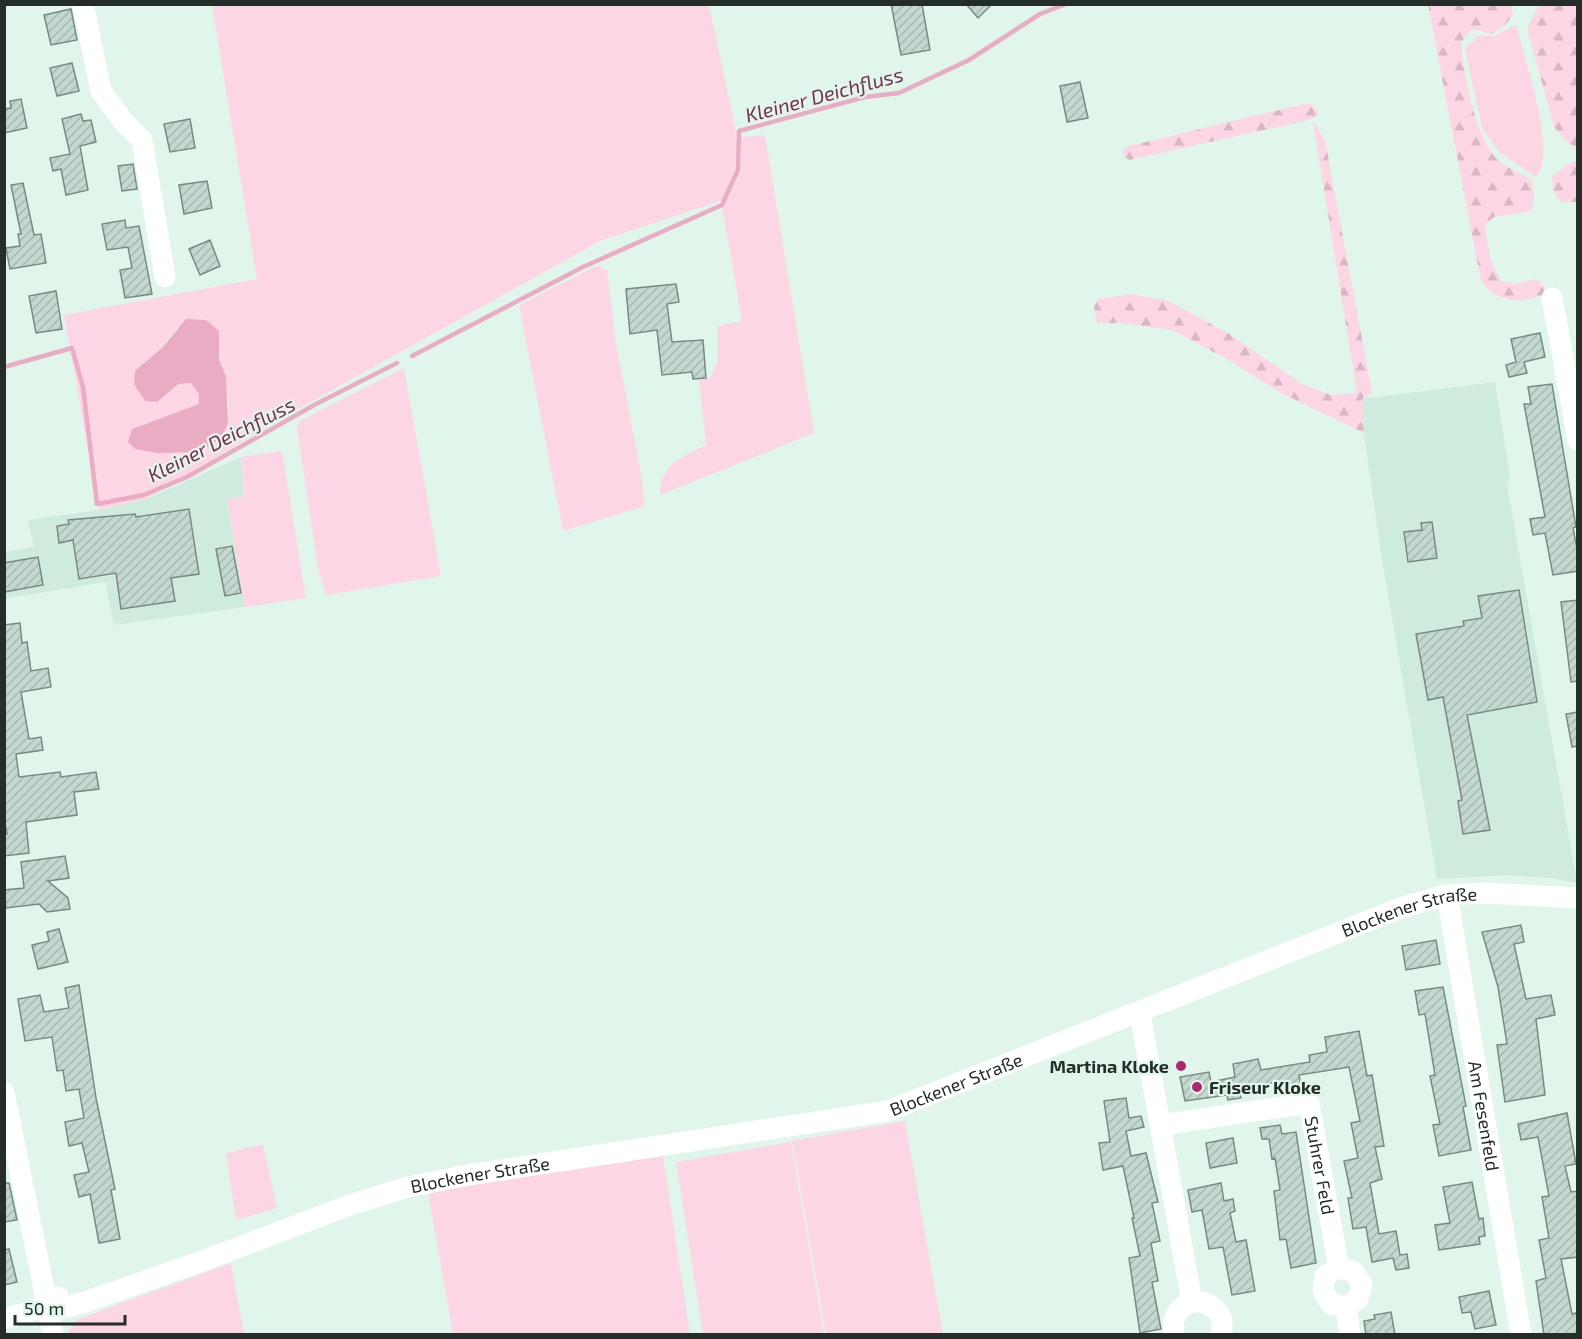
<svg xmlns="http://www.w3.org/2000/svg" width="1582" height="1339" font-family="'Exo 2',sans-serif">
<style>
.built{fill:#ceebdd}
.green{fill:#fdd6e5;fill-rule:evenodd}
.forest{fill:url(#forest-firs)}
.water{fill:#eaabc5}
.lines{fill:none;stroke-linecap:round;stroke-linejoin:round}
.stream{stroke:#eaabc5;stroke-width:4.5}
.building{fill:url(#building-hatch);stroke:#778b81;stroke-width:1.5}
.minor{stroke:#fff;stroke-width:21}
.poi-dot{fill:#ad276f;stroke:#e1f6eb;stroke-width:2}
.labels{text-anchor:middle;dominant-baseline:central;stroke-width:4.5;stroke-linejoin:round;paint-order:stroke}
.street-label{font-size:18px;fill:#252d29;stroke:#e1f6eb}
.poi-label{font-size:18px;font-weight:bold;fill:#252d29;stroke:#e1f6eb;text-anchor:end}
.water-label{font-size:20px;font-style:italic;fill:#792f53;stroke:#e1f6eb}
</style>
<defs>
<pattern id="forest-firs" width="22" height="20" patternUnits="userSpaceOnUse" patternTransform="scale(1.5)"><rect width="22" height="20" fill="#fdd6e5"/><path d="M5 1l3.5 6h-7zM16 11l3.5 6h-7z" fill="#d9b8c4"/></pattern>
<pattern id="building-hatch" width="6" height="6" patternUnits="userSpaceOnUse" patternTransform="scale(1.5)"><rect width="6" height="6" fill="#c3d8ce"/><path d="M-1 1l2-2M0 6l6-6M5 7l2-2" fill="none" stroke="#a7bab1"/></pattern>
</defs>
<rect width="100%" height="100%" fill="#e1f6eb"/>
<!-- built -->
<path class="built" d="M1495,382L1510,477L1507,484L1577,883L1551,878L1506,875L1437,879L1381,554L1364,433L1362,399Z
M241,457L244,497L227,501L245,607L114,625L105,582L5,599V552L34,547L28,520L99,510L148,498Z"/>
<!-- green -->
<path class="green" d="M212,5H709L735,127L737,170L723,200L602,240L275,422L148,498L99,510L64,315L257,279ZM177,328L219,331C219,340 218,351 220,359C226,388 240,424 211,445C183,464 165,440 143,424L166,418L200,404L199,394L191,383L178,384L135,371L163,347Z
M1516,25C1524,56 1558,155 1536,177L1500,153L1482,128L1465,49L1478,36H1494Z
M765,135L814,433L660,495C659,466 683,456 706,445L699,380L710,378L718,360V326L742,321L722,205L726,202L741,171V137Z
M596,266L607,270L616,344L641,473L645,506L563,531L519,305Z
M404,368L441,576L326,595L318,568L297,428L300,421Z
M282,451L306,598L245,607L227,500L244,496L241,457Z
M905,1121L943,1334H826L792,1141Z
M791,1142L824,1334H703L676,1162Z
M263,1144L277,1208L236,1220L226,1153Z
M663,1156L690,1334H453L428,1192Z
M231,1263L244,1334H67L76,1320Z"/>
<!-- forest -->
<path class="forest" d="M1428,5H1511L1513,15L1504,26L1491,34L1472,29L1461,42C1464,75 1474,132 1496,158C1504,167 1522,173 1532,180L1534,196L1532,211L1494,217L1485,225L1490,259L1501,281L1514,284L1536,279L1545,287L1543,295C1519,303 1496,303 1481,281Z
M1539,5H1577V148L1567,142L1554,127L1527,28Z
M1309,103L1318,111L1317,116L1309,120L1129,160L1124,156L1123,150L1129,146Z
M1313,121L1325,140L1372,393L1362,399L1364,433L1279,392L1227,359L1172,330L1120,323H1097L1094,307L1098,299L1131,294L1169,301L1229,334L1302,384L1331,395L1357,393Z
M1577,161V202H1561L1553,190L1552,177L1566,165Z"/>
<!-- water -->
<path class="water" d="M186,319L206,320L219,331V359L226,377L228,423L221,438L200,452L157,453L135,449L128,442L132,429L199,404V394L191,383L178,384L157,402L145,401L134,384L135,371L163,347Z"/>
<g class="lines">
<!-- stream -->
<path class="stream" d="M412,356L583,267L722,205L738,170L739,131L865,97L899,93L969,60L1040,14L1066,4
M4,367L72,348L83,387L97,504L144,495L187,477L316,404L397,363"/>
</g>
<!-- building -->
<path class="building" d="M891,4H922L930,50L901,55Z
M966,4H992L978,18Z
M71,9L77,40L51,45L44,15Z
M72,63L79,91L57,96L50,68Z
M1080,82L1088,118L1067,122L1060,86Z
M21,99L27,128L4,133V109L11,108L10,101Z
M81,114L83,121L91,120L96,142L80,146L88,190L66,195L61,169L53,171L50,158L70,154L62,119Z
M190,119L195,148L170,152L164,124Z
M133,164L137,189L122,191L118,166Z
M207,181L212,208L184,214L179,185Z
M23,183L34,235L41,234L46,263L10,269L6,248L20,246L18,234H21L11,185Z
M125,220L126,228L139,226L152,294L125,298L120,270L132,268L128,247L107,250L102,224Z
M210,240L220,266L200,275L189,249Z
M676,284L679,302L667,304L672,342L703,340L706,378L693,379L692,372L662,375L657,330L630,334L626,289Z
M56,291L62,329L36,333L29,296Z
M1540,333L1545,357L1524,362L1527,373L1509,377L1506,365L1516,362L1511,339Z
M1552,384L1576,527L1573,528L1578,554V571L1553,575L1545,533L1533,535L1530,519L1545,517L1524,404H1531L1528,387Z
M189,509L199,574L171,578L175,601L121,609L116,573L79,579L73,540L59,543L57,526L69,524L68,520L135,514L136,517Z
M1432,522L1437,558L1408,562L1404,532L1422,530L1421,523Z
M232,546L241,593L225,596L216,549Z
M38,557L43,585L4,592V563Z
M1519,590L1537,702L1467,715L1490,830L1463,834L1458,801L1462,800L1443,697L1428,700L1416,634L1464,626L1463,621L1482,618L1478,596Z
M1578,600V681L1571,682L1561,602Z
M20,623L22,643L27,642L31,671L48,668L51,687L21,692L29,739L41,737L43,750L16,754L19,777L60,772L61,777L96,772L99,789L74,792L77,815L26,822L29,853L4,856V835L7,834L4,817V625Z
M1578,712V746L1572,747L1566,714Z
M65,856L69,878L48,881L68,898L70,909L47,912L39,904L6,908L4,890L24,888L21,862Z
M1521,925L1524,942L1514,944L1526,999L1551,995L1555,1015L1536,1019L1545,1095L1505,1102L1497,1045L1507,1044L1498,987L1482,932Z
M59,929L68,962L38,969L32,945L49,941L47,932Z
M1436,940L1440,964L1406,970L1402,946Z
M79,985L96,1098L115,1189L111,1190L120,1239L99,1243L90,1194L79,1197L74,1175L89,1172L82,1143L69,1146L65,1122L84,1118L79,1089L66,1091L63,1070L57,1071L52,1037L25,1041L18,999L40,995L44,1012L69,1008L65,988Z
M1443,987L1466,1106L1463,1107L1471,1150L1439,1156L1433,1125L1440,1124L1430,1076L1435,1075L1425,1014L1419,1015L1415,991Z
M1359,1031L1367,1076L1372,1075L1384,1146L1375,1147L1382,1179L1370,1183L1379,1234L1396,1231L1400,1255L1407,1254L1409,1268L1396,1270L1393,1258L1372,1262L1366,1227L1353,1229L1348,1198H1352L1344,1161L1358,1158L1351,1123L1360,1121L1349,1067L1299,1075L1302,1091L1279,1094L1277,1082L1239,1090L1241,1098L1228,1100L1227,1095L1185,1101L1180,1077L1209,1072L1211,1082L1235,1077L1233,1064L1258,1059L1261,1070L1310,1062L1309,1055L1327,1052L1325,1037Z
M1126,1098L1129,1118L1141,1116L1144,1127L1126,1131L1131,1156L1146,1153L1158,1202L1152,1203L1160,1241L1151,1243L1158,1281L1152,1282L1161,1329L1140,1333L1129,1258L1140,1256L1132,1218H1134L1123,1166L1103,1170L1099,1143L1110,1142L1104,1101Z
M1567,1113L1576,1164L1565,1166L1571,1192L1578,1191V1257L1561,1259L1572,1314L1576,1313L1578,1321V1335H1544L1536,1281L1546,1278L1539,1240L1549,1238L1542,1197L1549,1196L1538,1137L1521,1140L1518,1124Z
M1280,1125L1282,1134L1296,1132L1316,1263L1291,1268L1286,1239L1280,1240L1274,1191L1280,1190L1275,1158L1272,1159L1269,1139H1262L1260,1128Z
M1233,1138L1237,1163L1210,1168L1206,1143Z
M1472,1182L1479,1219L1483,1218L1485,1236L1479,1237L1480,1244L1439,1250L1435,1225L1450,1223L1443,1187Z
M4,1183H9L17,1220L4,1222Z
M1221,1183L1224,1201L1233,1199L1235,1211L1230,1213L1236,1242L1246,1240L1255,1291L1232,1295L1223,1247L1209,1249L1202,1210L1192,1212L1188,1190Z
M9,1249L17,1282L4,1285V1250Z
M1489,1291L1496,1325L1475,1329L1471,1312L1462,1313L1459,1297Z
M1391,1312L1395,1335H1366L1364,1321L1375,1319L1374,1315Z"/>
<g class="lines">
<!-- minor -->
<g class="minor">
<path d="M83,4L101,91L124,122L142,140L165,277"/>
<path d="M1552,298L1578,440"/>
<path id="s1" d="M1447,895L1521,1334"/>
<path d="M1140,1013L1192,1302C1177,1308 1171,1319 1174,1334"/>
<path d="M4,1092L53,1334"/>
<path id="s2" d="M1161,1125L1309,1103L1339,1268L1353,1271L1362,1284L1358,1299L1346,1307L1350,1334"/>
<path d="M1339,1268L1325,1276L1323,1291L1331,1304L1346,1307"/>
<path d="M1192,1302C1212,1300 1226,1314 1221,1334"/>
<path id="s3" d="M48,1306L62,1308L85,1302L200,1262L350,1205L408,1187L468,1175L888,1111L1403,907L1447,895L1484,893L1578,898"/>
<path d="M4,1319L48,1306L58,1297"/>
</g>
</g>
<!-- markers -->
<g class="poi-dot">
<circle cx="1181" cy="1066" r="6"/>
<circle cx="1197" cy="1087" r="6"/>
</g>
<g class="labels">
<!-- street labels -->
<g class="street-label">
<text stroke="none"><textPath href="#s3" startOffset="1426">Blockener Straße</textPath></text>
<text stroke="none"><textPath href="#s3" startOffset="940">Blockener Straße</textPath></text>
<text stroke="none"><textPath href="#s1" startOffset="224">Am Fesenfeld</textPath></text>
<text stroke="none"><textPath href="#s2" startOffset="213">Stuhrer Feld</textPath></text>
<text stroke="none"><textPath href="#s3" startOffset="454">Blockener Straße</textPath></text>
</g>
<!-- poi labels -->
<g class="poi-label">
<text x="1169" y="1066">Martina Kloke</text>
<text x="1209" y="1087" text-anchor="start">Friseur Kloke</text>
</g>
<!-- water labels -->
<g class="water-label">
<text transform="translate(824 94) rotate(-15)">Kleiner Deichfluss</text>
<text transform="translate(221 439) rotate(-27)">Kleiner Deichfluss</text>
</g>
</g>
<!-- border -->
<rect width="1582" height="1339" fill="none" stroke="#252d29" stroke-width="12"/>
<!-- scale -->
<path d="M15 1315v9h110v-9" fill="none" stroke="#252d29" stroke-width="3"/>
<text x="24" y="1315" font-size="18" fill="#252d29" stroke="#e1f6eb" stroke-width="4.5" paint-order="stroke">50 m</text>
</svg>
